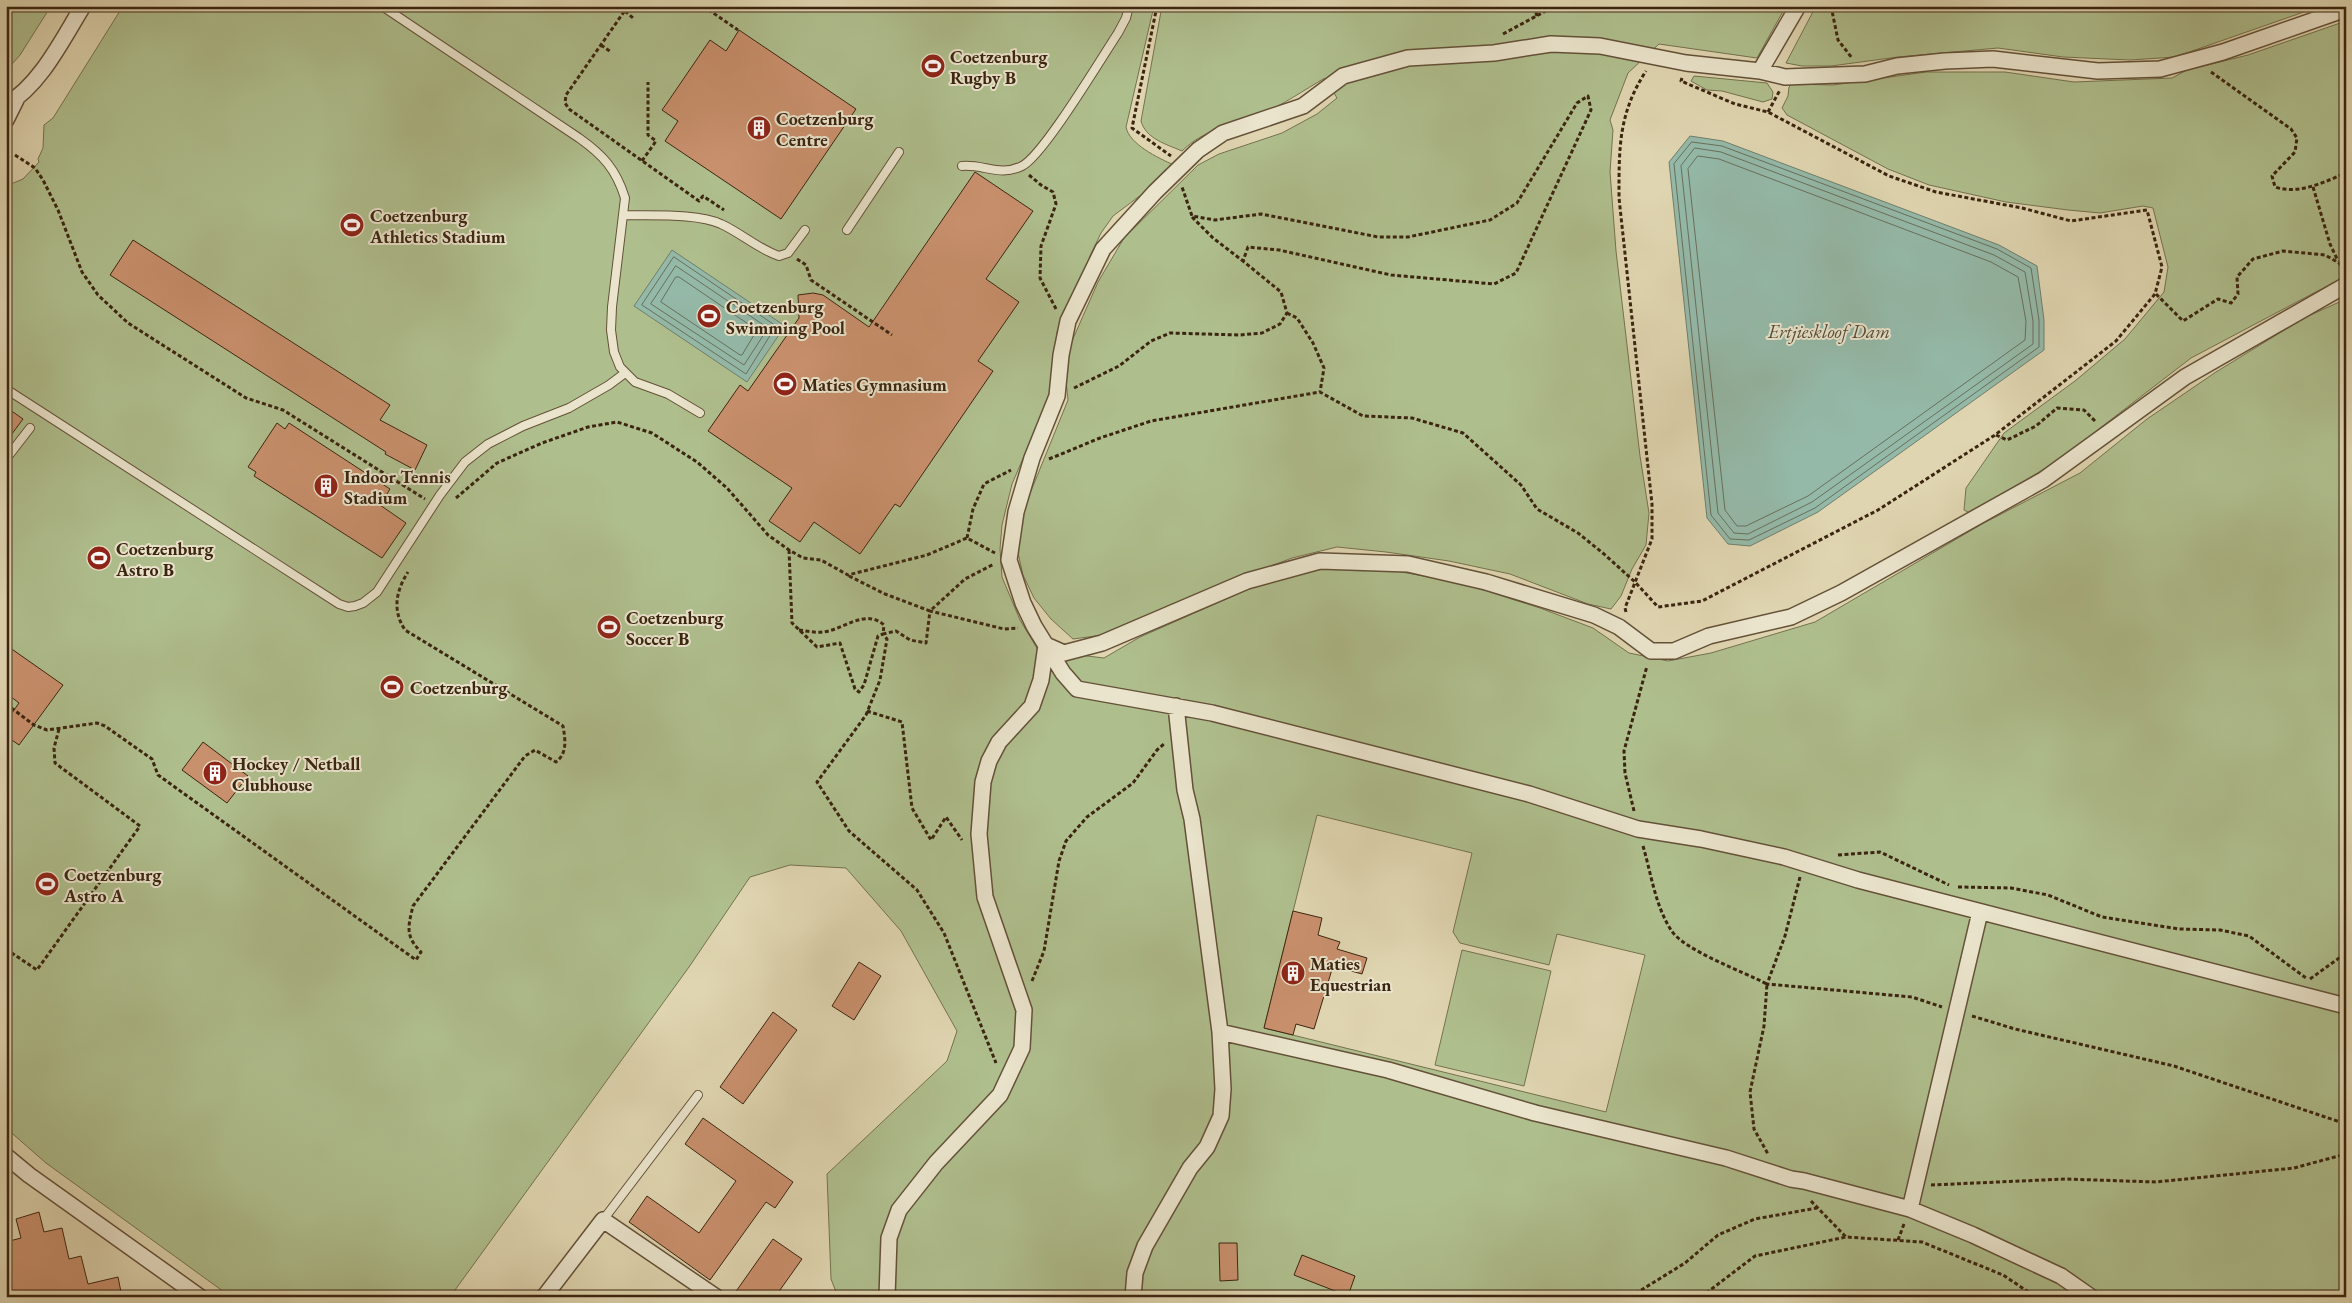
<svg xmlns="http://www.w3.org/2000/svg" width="2352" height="1303" font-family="'EB Garamond',serif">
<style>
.green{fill:#afbe8d;stroke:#75724e;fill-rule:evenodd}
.water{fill:#94b9a8;stroke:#707e6b}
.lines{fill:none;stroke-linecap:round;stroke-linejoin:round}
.shore{stroke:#686f5c;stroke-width:1}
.building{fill:#c9906d;stroke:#3b2510}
.lane-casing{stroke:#645138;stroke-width:10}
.street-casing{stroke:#645138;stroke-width:18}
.path{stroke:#3b2510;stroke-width:3;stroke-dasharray:4 2.5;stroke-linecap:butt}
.lane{stroke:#eae4cc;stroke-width:8}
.street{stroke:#eae4cc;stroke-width:15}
.labels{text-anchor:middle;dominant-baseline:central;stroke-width:4;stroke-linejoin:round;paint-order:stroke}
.poi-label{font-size:18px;font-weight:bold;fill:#3b2510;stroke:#eae4cc;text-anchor:start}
.water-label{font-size:19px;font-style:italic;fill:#514a36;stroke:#eae4cc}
</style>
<rect width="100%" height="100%" fill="#dfd5b0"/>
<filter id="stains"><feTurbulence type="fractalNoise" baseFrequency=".004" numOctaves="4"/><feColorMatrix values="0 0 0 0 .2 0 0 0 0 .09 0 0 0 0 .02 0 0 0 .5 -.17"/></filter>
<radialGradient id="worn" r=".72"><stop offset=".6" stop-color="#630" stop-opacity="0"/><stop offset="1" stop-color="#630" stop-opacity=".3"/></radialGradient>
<!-- green -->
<path class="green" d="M6,6H51L20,55L6,71Z
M123,6H1154L1126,127C1129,144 1158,158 1174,165L1153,186L1113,216L1101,233L1090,256L1085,274L1065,311L1057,332L1052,391L1012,484L1002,525L1000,549L1002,577L1020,620L1038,650L1104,658L1140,637L1265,582L1300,572L1340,566L1390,570L1458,582L1540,608L1593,628L1629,653L1668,661L1711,653L1815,622L1982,524L2080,473L2147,419L2216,372L2304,318L2346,299V1297H838L831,1279L827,1174L947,1061L957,1031L901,931L846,868L790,865L750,877L689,967L450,1297H231L46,1163L6,1128V186L23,179L39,162L38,159L43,148L44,125L53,118ZM1317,815L1472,853L1453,932L1460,943L1549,965L1557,934L1645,955L1606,1112L1264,1028Z
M1162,6H1786L1757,58L1659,44L1628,73L1610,120L1613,130L1610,172L1616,251L1640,456L1649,513L1646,545L1632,569L1621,596L1611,609L1588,604L1510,574L1449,561L1386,552L1337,547L1292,558L1197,594L1103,635L1073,639L1051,619L1034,598L1023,575L1018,553L1020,518L1068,400L1065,371L1072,341L1098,282L1124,238L1198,165L1219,154L1282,133L1317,114L1337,98L1325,78C1304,90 1283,105 1261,114C1233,125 1204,129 1182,151C1166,144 1146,139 1141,121Z
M1816,6H2321L2175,57L2130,60L2063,57L1998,48L1898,57L1831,66H1802L1786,63Z
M2346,21V276L2191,358L2056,462L1970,513L1964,510L1966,488L2004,433L2075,381L2125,339L2164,292L2168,267L2153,208L2143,206L2100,213L2068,210L2006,202L1929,185L1888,169L1787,115L1782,108L1788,96L1789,87L1792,84L1833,85L1926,72H2005L2074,82L2172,78L2187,70L2248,55Z
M1694,76L1767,83L1773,92L1772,99L1763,102L1722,91L1707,90L1691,81Z
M1462,950L1551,971L1524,1086L1435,1065Z"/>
<!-- water -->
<path class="water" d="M1690,136L1723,141L1999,245L2037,266L2044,320V350L1818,512L1750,546L1728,544L1707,518L1669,162Z
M672,250L785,326L747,382L634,306Z"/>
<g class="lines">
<!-- shore -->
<path class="shore" d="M1692,142L1722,146L1997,249L2031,268L2039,320V347L1815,508L1749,540L1730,539L1711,515L1674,164Z
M1695,148L1721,152L1994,255L2025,272L2033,321V344L1812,502L1748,534L1734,533L1718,513L1681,166Z
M1698,156L1719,159L1991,262L2018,277L2026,321L2025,340L1808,496L1746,526H1737L1725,510L1688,169Z
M674,257L776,326L746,374L642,305Z
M676,266L768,328L744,365L651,304Z
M676,277H679L757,330L742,355H740L661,302Z"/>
</g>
<!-- building -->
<path class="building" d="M739,30L856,109L781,219L665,141L678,121L662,110L667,103L710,40L726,51Z
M975,172L1033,211L986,279L1019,302L978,361L993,371L900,507L895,504L860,554L814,522L800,542L769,521L792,488L708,431L740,385L748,391L799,318L798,295L813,293L823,295L869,327Z
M133,240L390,405L380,420L427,445L415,470L385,454L386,452L110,275Z
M6,407L23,419L6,442Z
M277,423L285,429L289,423L390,489L380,505L406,523L382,558L254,476L256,472L248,467Z
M6,645L63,685L19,745L6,736V721L19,703L6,693Z
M203,742L248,776L227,803L182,770Z
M1293,911L1322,918L1318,935L1340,942L1337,949L1367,958L1362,974L1333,966L1314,1029L1296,1024L1293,1035L1264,1028Z
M859,962L881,976L854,1020L832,1006Z
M773,1012L797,1030L743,1104L720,1087Z
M703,1118L793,1182L775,1208L766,1202L710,1280L629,1222L647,1196L699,1233L736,1181L685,1144Z
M39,1212L44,1232L62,1228L69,1259L81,1256L88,1284L118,1277L122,1297H6V1242L21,1238L16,1219Z
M773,1239L802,1259L775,1297H732Z
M1219,1243H1237L1238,1280L1220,1281Z
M1302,1255L1355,1276L1348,1296L1294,1275Z"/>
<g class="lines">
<defs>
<path id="lane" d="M382,6L579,138C603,155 616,169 625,198L612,307L611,330L614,352L620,367L635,382L668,394L700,413
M962,166C984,164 1000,177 1022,166C1043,156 1102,57 1118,33L1126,18L1129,6
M625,215C651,216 698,213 721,224C741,233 758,249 779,256L788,253L805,230
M847,230L899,152
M6,389L339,604L348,607L355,606L363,603L377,592L440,495L465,462L488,444L523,426L569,408L609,385L625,373
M6,459L30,428
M603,1220L698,1095"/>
<path id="street" d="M2346,9L2223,52L2160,69L2098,71L1993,59L1945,61L1897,66L1865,74L1785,77L1760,71L1686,63L1600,46L1551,44L1494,53L1408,58L1343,76L1303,106L1223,133L1198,150L1155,192L1103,249L1068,321L1061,355L1057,396L1032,458L1016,512L1009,560L1023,603L1034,626L1063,673L1077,689L1212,713L1529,794L1638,829L1701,839L1784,857L1858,880L2346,1006
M1760,71L1798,6
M6,105C41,84 62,40 83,6
M6,120L16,100
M1046,645L1064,653L1102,643L1247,581L1320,561L1408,564L1486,582L1594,615L1619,627L1651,651H1674L1709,636L1791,617L1841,593L2043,480L2185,377L2346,285
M1220,1032L1388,1070L1535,1113L1726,1158L1791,1179L1804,1181L1910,1209L1973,1235L2061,1276L2091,1297
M6,1156L29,1175L200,1297
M1910,1209L1980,912
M544,1297L603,1220L716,1297
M887,1297L889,1238L899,1210L936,1163L1000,1095L1022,1048L1024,1010L985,897L979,834L983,782L989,761L999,742L1032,706L1041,680L1046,645
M1133,1297L1135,1273L1145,1246L1190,1168L1207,1147L1221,1116L1223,1089L1220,1032L1192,819L1185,790L1176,706"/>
</defs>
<!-- lane casing -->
<use href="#lane" class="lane-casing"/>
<!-- street casing -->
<use href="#street" class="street-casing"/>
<!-- path -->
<path class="path" d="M628,6L566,95L565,103L569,109L699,201L703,196L724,210
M703,6L738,30
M1157,6L1132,128L1171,156
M1534,6L1537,16
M1831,6L1838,40L1852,58
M625,11L633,18
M1503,34L1555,6
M601,45L611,52
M2211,72L2291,129L2297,138L2295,152L2272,176L2275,187C2299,195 2324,182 2346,173
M1768,112L1780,90
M15,155L35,168L43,180L58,210L82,272L98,295L128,323L246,398L283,410L425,499
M642,161L656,141L648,135V82
M1029,175L1041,185L1053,192L1056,204L1041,246L1040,278L1056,309
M2313,187L2330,244L2338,261
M1192,217L1213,238L1243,261
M797,259L806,265L811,280L892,335
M2156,294L2183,321L2218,299L2231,303L2238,294L2237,277L2253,259L2283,251L2325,255L2339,263L2344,270
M1287,313L1297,318L1313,343L1324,368L1320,392
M1074,388L1119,366L1151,341L1170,333L1240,335L1262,333L1280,324L1287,313L1281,292L1243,261L1248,247L1279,250L1391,275L1494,284L1516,273L1591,110L1588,96L1577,103L1517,203L1490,220L1408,237H1378L1261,214L1215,220L1192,216L1182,187
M1996,435L2007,440L2036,426L2057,408L2084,410L2096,422
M1049,459L1100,438L1151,421L1320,392L1363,416L1412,418L1463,433L1521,485L1537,509L1578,533L1604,554L1635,582L1658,607L1702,601L1878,510L1995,435L2116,341L2155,294L2162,267L2147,210L2071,221L2022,208L1936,192L1889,176L1768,112L1735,104L1681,81L1682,78
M456,498L497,463L542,443L588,427L617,422L652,433L697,462L727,488L768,535L789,550L803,558L821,560L848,575L927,555L967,538L995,553
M967,538L973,509L984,484L1011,470
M789,550L792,623L817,647L840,643L855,689L859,692L864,685L878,636L883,634L887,639L880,680L866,715L817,782L849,831L917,890L944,933L996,1063
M849,576L885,594L930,611L965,579L994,564
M1626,612L1625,608L1652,539V504L1619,198C1619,149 1618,114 1646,71
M799,630C807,631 815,633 823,632C843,630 865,608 884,625L883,634L896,631L910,640L926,643L930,611L1004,629L1018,628
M6,704L34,725L47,730L97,723L105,726L152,759L158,775L416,960L421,952C405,936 408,927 413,906L525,756L535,750L556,762C568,753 565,738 563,726L405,630C392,610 396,591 408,572
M867,711L902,722L912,808L931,840L946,817L962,840
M1634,811L1625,773L1624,751L1647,666
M1643,846C1651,873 1655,905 1671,930C1683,950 1744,972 1767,984L1764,1026L1750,1092L1754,1129L1768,1154
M1838,855L1880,852L1949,885
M1800,877L1785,936L1767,984L1912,997L1942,1007
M1958,887L2011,888L2048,895L2102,917L2179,929L2220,930L2249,936L2306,978
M6,949L37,970L140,826L55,763L54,748L59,729
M2310,979L2346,953
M1032,981L1044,951L1059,861L1066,841L1087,817L1133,783L1157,750L1164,744
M1972,1016L2015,1029L2174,1066L2346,1124
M1931,1185L2065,1179L2156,1182L2294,1168L2346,1154
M1811,1201L1846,1237L1922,1242L2003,1275L2036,1297
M1898,1240L1904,1224
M1630,1297L1685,1263L1718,1235L1755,1219L1817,1208
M1701,1297L1755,1256L1846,1237"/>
<!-- lane -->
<use href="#lane" class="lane"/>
<!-- street -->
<use href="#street" class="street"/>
</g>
<!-- icons -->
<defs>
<symbol id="stadium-disc" viewBox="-11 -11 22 22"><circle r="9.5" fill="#8f2418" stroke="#eae4cc"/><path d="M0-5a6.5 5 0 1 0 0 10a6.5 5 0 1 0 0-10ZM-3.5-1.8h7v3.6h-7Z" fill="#fff"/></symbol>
<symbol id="building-disc" viewBox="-11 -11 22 22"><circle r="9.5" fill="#8f2418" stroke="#eae4cc"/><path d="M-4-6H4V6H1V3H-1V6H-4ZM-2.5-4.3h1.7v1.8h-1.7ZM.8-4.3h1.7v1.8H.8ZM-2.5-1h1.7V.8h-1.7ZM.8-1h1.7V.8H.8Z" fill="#fff"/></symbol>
</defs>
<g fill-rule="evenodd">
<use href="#stadium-disc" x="919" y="52" width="28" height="28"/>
<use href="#building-disc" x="745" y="114" width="28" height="28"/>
<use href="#stadium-disc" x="338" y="211" width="28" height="28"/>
<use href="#stadium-disc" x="695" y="302" width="28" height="28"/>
<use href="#stadium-disc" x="771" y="370" width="28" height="28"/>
<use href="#building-disc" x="312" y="472" width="28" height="28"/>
<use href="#stadium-disc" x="85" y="544" width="28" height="28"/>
<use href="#stadium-disc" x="595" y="613" width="28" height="28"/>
<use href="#stadium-disc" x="378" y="673" width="28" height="28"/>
<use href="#building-disc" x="201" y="759" width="28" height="28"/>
<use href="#stadium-disc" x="33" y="870" width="28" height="28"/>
<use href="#building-disc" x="1279" y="959" width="28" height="28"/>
</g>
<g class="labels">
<!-- poi labels -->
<g class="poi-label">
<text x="950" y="56">Coetzenburg<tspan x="950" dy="21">Rugby B</tspan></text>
<text x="776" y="118">Coetzenburg<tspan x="776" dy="21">Centre</tspan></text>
<text x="370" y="215">Coetzenburg<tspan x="370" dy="21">Athletics Stadium</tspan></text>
<text x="726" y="306">Coetzenburg<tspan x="726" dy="21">Swimming Pool</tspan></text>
<text x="802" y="384">Maties Gymnasium</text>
<text x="344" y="476">Indoor Tennis<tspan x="344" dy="21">Stadium</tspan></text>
<text x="116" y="548">Coetzenburg<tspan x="116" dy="21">Astro B</tspan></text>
<text x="626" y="617">Coetzenburg<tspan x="626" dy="21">Soccer B</tspan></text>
<text x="410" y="687">Coetzenburg</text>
<text x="232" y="763">Hockey / Netball<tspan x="232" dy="21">Clubhouse</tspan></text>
<text x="64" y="874">Coetzenburg<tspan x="64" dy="21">Astro A</tspan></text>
<text x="1310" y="963">Maties<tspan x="1310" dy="21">Equestrian</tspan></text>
</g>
<!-- water labels -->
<g class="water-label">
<text x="1829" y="331">Ertjieskloof Dam</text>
</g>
</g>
<!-- margin -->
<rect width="2352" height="1303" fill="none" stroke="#dfd5b0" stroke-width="25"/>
<rect x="8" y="8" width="2337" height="1288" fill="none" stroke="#3b2510" stroke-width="2.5"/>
<rect x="12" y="12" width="2327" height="1278" fill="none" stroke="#3b2510"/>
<rect width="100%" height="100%" filter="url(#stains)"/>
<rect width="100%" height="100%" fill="url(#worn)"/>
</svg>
